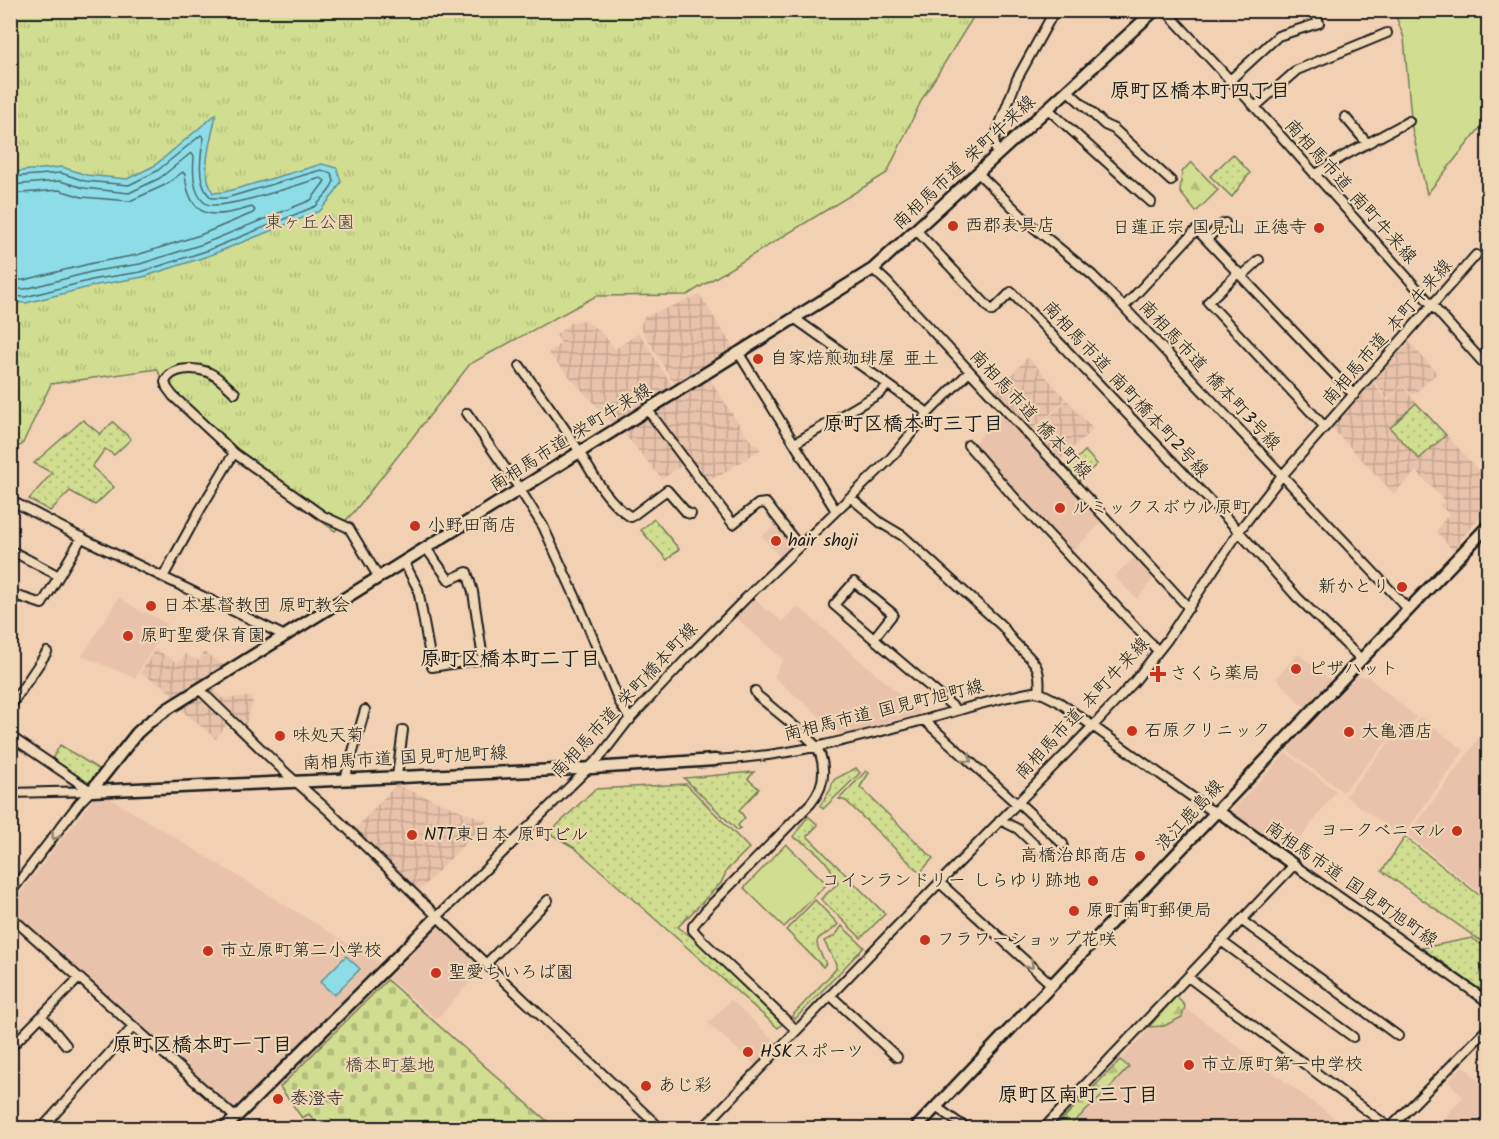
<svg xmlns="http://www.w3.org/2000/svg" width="1499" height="1139" font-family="Kalam,'Klee One',sans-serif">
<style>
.built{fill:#e8c2aa}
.industrial{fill:url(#industrial-grid)}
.grass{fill:url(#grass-dots);stroke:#767c56;stroke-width:1.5}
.forest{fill:url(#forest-firs);stroke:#767c56;stroke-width:1.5}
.cemetery{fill:url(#cemetery-stones);stroke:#767c56;stroke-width:1.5}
.park{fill:url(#park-tufts);stroke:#767c56;stroke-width:1.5}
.garden{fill:#d1dd90;stroke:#767c56;stroke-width:1.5}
.water{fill:#8ddde8;stroke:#609096;stroke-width:1.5}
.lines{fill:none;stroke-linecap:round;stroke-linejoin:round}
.shore{stroke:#49696e;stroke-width:1.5}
.street-casing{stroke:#1c1c1c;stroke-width:12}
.secondary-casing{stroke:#1c1c1c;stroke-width:15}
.street{stroke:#efd7b7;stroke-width:8}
.secondary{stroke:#efd7b7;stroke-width:10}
.oneway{stroke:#908371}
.poi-dot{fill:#c8321e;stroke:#efd7b7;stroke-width:2}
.labels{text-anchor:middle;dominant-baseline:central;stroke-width:4.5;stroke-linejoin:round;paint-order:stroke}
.street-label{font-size:18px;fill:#1c1c1c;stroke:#efd7b7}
.park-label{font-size:18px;fill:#404333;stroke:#efd7b7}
.poi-label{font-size:18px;fill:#1c1c1c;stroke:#efd7b7;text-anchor:start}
.neighbourhood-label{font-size:20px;font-weight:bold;fill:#1c1c1c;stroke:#efd7b7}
</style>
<defs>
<pattern id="industrial-grid" width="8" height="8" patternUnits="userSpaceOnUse" patternTransform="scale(1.5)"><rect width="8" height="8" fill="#e8c2aa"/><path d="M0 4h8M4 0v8" fill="none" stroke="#c6a692"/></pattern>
<pattern id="grass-dots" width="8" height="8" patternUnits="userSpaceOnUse" patternTransform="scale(1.5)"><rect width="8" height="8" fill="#d1dd90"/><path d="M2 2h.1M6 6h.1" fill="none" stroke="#b3bd7c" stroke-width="1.8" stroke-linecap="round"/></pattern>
<pattern id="forest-firs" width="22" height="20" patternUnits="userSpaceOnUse" patternTransform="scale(1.5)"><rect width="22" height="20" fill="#d1dd90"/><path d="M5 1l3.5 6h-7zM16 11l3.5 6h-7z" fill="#b3bd7c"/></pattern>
<pattern id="cemetery-stones" width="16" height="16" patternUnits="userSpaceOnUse" patternTransform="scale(1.5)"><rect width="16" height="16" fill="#d1dd90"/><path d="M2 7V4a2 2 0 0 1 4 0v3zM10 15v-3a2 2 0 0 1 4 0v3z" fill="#b3bd7c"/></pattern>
<pattern id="park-tufts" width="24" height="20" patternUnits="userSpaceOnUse" patternTransform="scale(1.5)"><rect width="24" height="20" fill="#d1dd90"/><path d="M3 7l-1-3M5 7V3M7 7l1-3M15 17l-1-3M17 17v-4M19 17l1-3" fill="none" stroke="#b3bd7c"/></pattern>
</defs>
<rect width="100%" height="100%" fill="#f2d0b4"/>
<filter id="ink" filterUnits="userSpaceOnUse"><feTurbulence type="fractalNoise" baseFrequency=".0167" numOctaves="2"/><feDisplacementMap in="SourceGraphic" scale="12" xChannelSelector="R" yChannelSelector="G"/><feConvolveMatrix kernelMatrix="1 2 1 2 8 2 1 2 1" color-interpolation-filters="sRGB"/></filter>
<g filter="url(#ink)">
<!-- built -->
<path class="built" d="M1002,413L1102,522L1072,552L973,445Z
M779,523L794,545L780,558L762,536Z
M1136,556L1155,576L1137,599L1114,576Z
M753,596L766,611L769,610L782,622L796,607L802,610L921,713L841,735L774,677L783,659L734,616Z
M119,597L144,614L145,612L168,624L135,678L82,656Z
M1298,654L1332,681L1305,708L1276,678Z
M1357,676L1368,677L1416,717L1403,734L1398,732L1404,737L1420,717L1464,750L1402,837L1345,796L1398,732L1396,731L1343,792L1287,750Z
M1488,726V899L1408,835Z
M1286,753L1336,791L1289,854L1228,815Z
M108,797L380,963L236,1108L232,1109L14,912L11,905L94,798Z
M439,926L483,967L437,1019L388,978Z
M731,1000L777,1043L755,1065L708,1023Z
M1176,1001L1348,1128H1057Z
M1463,1066L1488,1090V1128H1452L1443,1120L1463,1097L1448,1081Z"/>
<!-- industrial -->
<path class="industrial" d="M700,295L734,349L675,385L640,327L644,317Z
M583,320L600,331L615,349L639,333L673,387L613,424L548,353L561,343L556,335L570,323Z
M1409,342L1437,373L1413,395L1402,385L1387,399L1374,381Z
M1028,357L1066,399L1031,432L995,392Z
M709,378L748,438L761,449L721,475L705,482L654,414Z
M1372,382L1387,401L1402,386L1488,481V508L1460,540L1454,552L1436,531L1449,514L1439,505L1445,501L1416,471L1394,494L1332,428Z
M1067,400L1093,429L1059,461L1033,433Z
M647,416L684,464L662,479L623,432Z
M155,649L178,663L185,654L199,661L204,652L225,666L176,698L163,686L140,673Z
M213,687L222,698L250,697L253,702L245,726L210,691Z
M199,698L227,724L216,739L180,709Z
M396,785L487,821L419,891L355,829Z"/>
<!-- grass -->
<path class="grass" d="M1233,154L1250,173L1232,197L1210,176Z
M1416,403L1446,435L1419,459L1390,428Z
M83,420L100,434L113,422L131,439L114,455L105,449L92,467L114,487L95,505L70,491L50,511L29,499L52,473L34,463Z
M1085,451L1097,464L1078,482L1066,469Z
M654,519L679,549L667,560L641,530Z
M60,745L100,770L91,782L87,783L51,761Z
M856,768L860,773L823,809L820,806L831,789L832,783L835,779Z
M866,771L869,773L860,787L933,858L920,873L846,801L839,799Z
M754,772L748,779L759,789L739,810L745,818L738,825L740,828L737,830L684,778Z
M686,784L749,848L727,870L721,883L678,927L697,941L782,1024L778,1028L575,848L549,833L595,789Z
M808,816L818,825L807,836L885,914L861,938L821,899L838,883C828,860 815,848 793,837Z
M1405,837L1488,902V946L1382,871Z
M815,900L838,924C826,941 805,930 826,963L823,967L786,930Z
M842,926L864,947L795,1019L792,1016L836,969V964L824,941L835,936Z
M1472,938L1488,950V995L1422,948Z"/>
<!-- forest -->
<path class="forest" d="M1191,162L1218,190L1196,212L1180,192L1182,172Z
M1176,996L1185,1006L1182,1017L1164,1026L1149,1027Z
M1120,1060L1129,1067L1102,1096L1067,1128H1054Z"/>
<!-- cemetery -->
<path class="cemetery" d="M387,980L555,1128H320L309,1114L302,1118L280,1087Z"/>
<!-- park -->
<path class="park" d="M11,11H977L922,99L887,173L687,295L596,296L470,364L354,512L335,531L227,453L173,402L157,369L51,384L22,445L11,449Z"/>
<!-- garden -->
<path class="garden" d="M1394,11H1488V118L1427,194L1412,129L1404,38Z
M786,844L827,884L784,927L744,888Z"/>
<!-- water -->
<path class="water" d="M216,114C212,140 199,168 213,193L225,192L322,164L337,168L341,182L334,194L320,211L208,256L143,277L97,285L26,303L11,302V172L62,167L86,175L127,179L154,166Z
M346,956L360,969L334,995L320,982Z"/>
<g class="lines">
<!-- shore -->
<path class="shore" d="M10,177L61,173L85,181L129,185L157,171L201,135L204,138C200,155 196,186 212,198H226L321,170L331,173L334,181L329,191L316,206L206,251L141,272L96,279L25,297L10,296
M10,185L60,181L84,188L129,193L160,178L191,153L194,156C193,170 192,193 205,203C218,213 302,183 321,178L325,181L311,200L203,244L140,264L95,271L25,289H10
M10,194L59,190L82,197L130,201L165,185L183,172L185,175C190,222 215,218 252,207L255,210L253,213L200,235L137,255L93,263L24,280H10"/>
<defs>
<path id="street" d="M1165,10L1255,107L1488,368
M1229,81L1278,36L1319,23L1314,10
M1068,91L1105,125L1114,129L1171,181
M1255,107L1297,70L1387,33
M1048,109L1151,202
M1345,117L1367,143
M997,155L994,140L1017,79L1055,10
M978,173L1032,226L1092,275L1119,302L1409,610
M1315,175L1340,158L1409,121
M917,231L992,311L1011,292L1233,525L1297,597L1362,660
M1207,240L1219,226L1225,223
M873,269L888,283L1189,608
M1239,272L1208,302L1325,427
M1242,276L1259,260
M1124,307L1195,231L1201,234L1354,395
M794,318L928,413
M738,352L836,511
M520,366C538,392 558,417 574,443C590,469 605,501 631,517L667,490L687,513L691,514
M647,409L733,524L758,504L766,503L799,546
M467,413L517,485L543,526L580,607L619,701L630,720
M795,443L880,393L888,385
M968,445L1021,505L1158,651
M234,453L173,396L167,388L165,382C171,367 194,367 208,372C218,376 227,386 235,393
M850,497L881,523L903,536L1002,626C1007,631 1009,637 1014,642C1033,661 1042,664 1039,693
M10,500L86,540L285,636
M10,550L59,576L82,537
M404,562L418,589L432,667L483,659L473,592L467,572L449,580L426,548
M163,577L200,510L234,453L323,516L349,528L379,578
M10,598L18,596L42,604L59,576
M874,638L893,614L854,582L834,605L957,710
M199,689L286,773L329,811L486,964L660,1128
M755,691L757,695C768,705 814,740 818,749C827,769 824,787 811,803L706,910L693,926V930L702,940L796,1030
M10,707L47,652
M924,720L1017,804
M10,736L91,791
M715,760C792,756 857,738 931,718C965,709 999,697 1034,692L1043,694L1059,702L1209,809L1216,812
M397,776L403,730
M345,779L365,710
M10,793L91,791
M1018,802L1063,844
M1000,820L1018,829L1040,850
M940,883L1052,985
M10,893L80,802L91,791
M10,916L236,1118
M437,917L600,757L627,722L689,656L754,590L890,459L930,411L969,372
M1241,920L1398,1036
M1221,941L1353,1037
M486,964L548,900
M1188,977L1390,1128
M830,995L897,1057
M42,1016L66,1045
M10,1048L79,978
M936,1107L966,1128
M42,1128L133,1027
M703,1128L898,925L1092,727L1134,682L1167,640L1242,527L1280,478L1476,255
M1044,1128L1294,865L1488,1002
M1390,1128L1488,1028"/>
<path id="secondary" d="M91,791L137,733L148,723L169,708L873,269L1155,10
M91,791L577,769L715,760
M1216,812L1222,814L1294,865
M225,1128L437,917
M916,1128L1488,526"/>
</defs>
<!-- street casing -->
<use href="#street" class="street-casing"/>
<!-- secondary casing -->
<use href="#secondary" class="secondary-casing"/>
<!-- street -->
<use href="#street" class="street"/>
<!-- secondary -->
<use href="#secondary" class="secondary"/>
</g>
<!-- one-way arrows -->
<defs><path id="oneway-chevron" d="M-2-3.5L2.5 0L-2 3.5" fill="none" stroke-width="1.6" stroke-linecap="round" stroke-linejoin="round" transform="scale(1.5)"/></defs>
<g class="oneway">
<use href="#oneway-chevron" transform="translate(968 759) rotate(42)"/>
<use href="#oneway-chevron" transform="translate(55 836) rotate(127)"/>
<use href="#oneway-chevron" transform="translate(1030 965) rotate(43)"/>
</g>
</g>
<!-- markers -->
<g class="poi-dot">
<circle cx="953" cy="226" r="6"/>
<circle cx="1319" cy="228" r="6"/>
<circle cx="758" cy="359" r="6"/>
<circle cx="1060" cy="508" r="6"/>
<circle cx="415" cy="526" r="6"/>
<circle cx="776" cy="541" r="6"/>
<circle cx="1402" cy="587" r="6"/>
<circle cx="151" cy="606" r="6"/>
<circle cx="128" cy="636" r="6"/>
<circle cx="1296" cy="669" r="6"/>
<path d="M1155 665h6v6h6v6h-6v6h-6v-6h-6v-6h6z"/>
<circle cx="1132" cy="731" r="6"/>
<circle cx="1349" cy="732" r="6"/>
<circle cx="280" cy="736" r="6"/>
<circle cx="1457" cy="831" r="6"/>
<circle cx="412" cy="835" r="6"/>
<circle cx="1140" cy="856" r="6"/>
<circle cx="1093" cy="881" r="6"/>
<circle cx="1074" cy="911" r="6"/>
<circle cx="925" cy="940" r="6"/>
<circle cx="208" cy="951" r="6"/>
<circle cx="436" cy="973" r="6"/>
<circle cx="748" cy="1052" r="6"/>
<circle cx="1189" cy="1065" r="6"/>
<circle cx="646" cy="1086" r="6"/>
<circle cx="278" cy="1099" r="6"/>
</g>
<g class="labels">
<!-- street labels -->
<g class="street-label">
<text transform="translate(965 163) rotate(-43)">南相馬市道 栄町牛来線</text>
<text transform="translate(1350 192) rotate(48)">南相馬市道 南町牛来線</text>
<text transform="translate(1388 333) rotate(-49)">南相馬市道 本町牛来線</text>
<text transform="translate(1209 376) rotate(47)">南相馬市道 橋本町3号線</text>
<text transform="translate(1125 390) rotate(47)">南相馬市道 南町橋本町2号線</text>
<text transform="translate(1030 415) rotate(47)">南相馬市道 橋本町線</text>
<text transform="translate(571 438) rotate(-32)">南相馬市道 栄町牛来線</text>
<text transform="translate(625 701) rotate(-47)">南相馬市道 栄町橋本町線</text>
<text transform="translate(1083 709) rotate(-47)">南相馬市道 本町牛来線</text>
<text transform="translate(884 711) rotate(-14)">南相馬市道 国見町旭町線</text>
<text transform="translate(405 759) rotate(-3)">南相馬市道 国見町旭町線</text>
<text transform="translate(1190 816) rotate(-47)">浪江鹿島線</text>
<text transform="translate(1351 885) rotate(35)">南相馬市道 国見町旭町線</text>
</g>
<!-- park labels -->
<g class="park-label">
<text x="310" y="223">東ヶ丘公園</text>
<text x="390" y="1066">橋本町墓地</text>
</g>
<!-- poi labels -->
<g class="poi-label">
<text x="965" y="226">西郡表具店</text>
<text x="1307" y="228" text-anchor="end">日蓮正宗 国見山 正徳寺</text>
<text x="770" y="359">自家焙煎珈琲屋 亜土</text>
<text x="1072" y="508">ルミックスボウル原町</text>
<text x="427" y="526">小野田商店</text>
<text x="788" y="541">hair shoji</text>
<text x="1390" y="587" text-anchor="end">新かとり</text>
<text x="163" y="606">日本基督教団 原町教会</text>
<text x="140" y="636">原町聖愛保育園</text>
<text x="1308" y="669">ピザハット</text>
<text x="1170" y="674">さくら薬局</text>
<text x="1144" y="731">石原クリニック</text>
<text x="1361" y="732">大亀酒店</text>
<text x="292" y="736">味処天菊</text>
<text x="1445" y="831" text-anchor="end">ヨークベニマル</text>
<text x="424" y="835">NTT東日本 原町ビル</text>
<text x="1128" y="856" text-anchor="end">高橋治郎商店</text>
<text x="1081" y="881" text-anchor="end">コインランドリー しらゆり跡地</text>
<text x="1086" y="911">原町南町郵便局</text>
<text x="937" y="940">フラワーショップ花咲</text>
<text x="220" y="951">市立原町第二小学校</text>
<text x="448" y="973">聖愛ちいろば園</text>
<text x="760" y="1052">HSKスポーツ</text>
<text x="1201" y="1065">市立原町第一中学校</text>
<text x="658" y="1086">あじ彩</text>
<text x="290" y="1099">泰澄寺</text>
</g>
<!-- neighbourhood labels -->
<g class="neighbourhood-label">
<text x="1200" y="92">原町区橋本町四丁目</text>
<text x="913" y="425">原町区橋本町三丁目</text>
<text x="510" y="660">原町区橋本町二丁目</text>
<text x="202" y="1046">原町区橋本町一丁目</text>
<text x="1078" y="1096">原町区南町三丁目</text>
</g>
</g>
<!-- margin -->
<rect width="1499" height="1139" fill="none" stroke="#efd7b7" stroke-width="36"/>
<rect x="18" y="18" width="1463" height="1103" fill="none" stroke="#1c1c1c" stroke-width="2" filter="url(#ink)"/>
</svg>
